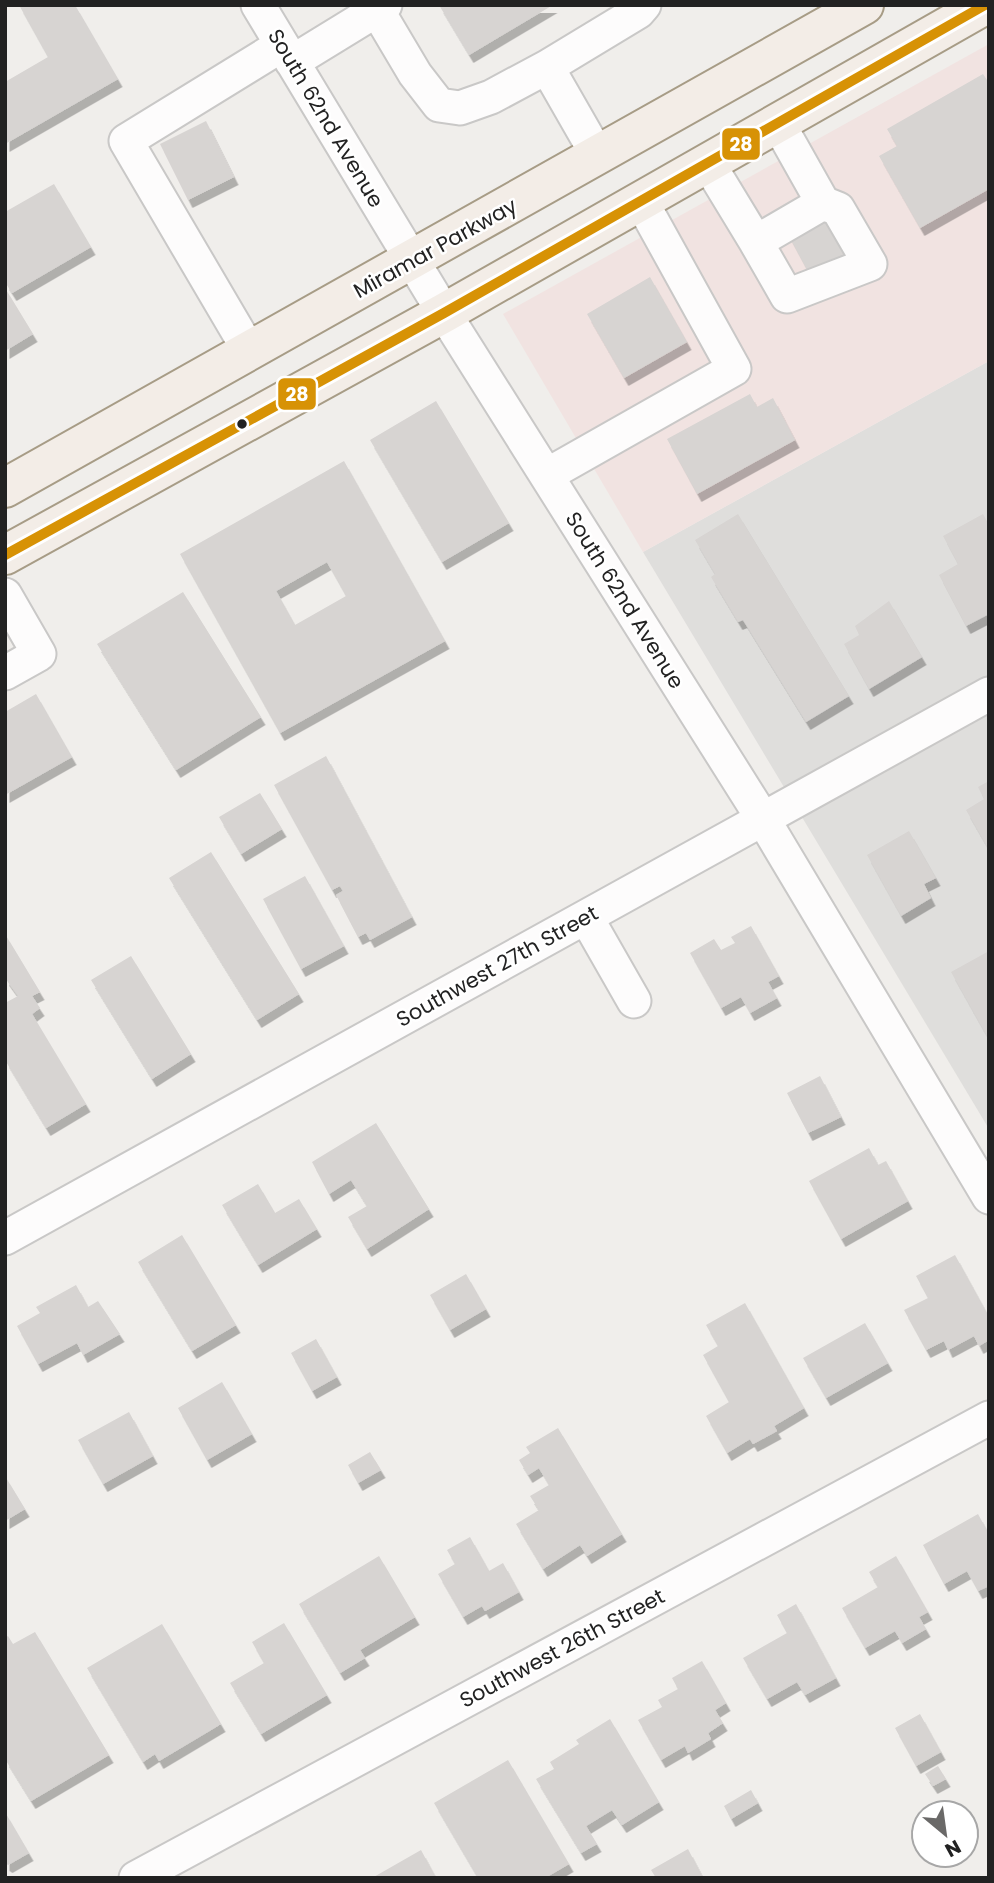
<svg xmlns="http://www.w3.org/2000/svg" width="994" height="1883" font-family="Poppins,sans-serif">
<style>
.residential{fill:#dfdedc}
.commercial{fill:#f1e3e1}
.building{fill:#d7d4d2;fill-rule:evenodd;filter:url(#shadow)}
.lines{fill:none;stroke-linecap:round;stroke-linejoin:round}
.minor-casing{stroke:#c9c8c7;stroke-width:37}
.major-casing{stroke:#a79c86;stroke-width:42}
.minor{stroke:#fdfcfc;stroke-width:33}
.major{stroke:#f3ede7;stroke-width:38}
.bus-1-casing{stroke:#fff;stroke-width:16}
.bus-1{stroke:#d79205;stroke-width:10}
.bus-dot{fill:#222;stroke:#fff;stroke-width:2.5}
.labels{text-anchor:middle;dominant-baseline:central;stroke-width:5;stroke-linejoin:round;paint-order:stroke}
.street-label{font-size:21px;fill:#222;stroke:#fff}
.line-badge{stroke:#fff;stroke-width:2.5}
.badge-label{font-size:19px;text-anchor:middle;font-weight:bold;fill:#fff}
</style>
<defs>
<filter id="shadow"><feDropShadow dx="4.5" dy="8" stdDeviation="0" flood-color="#0004"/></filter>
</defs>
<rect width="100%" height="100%" fill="#f0eeeb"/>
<!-- residential -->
<path class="residential" d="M989,361V1129L643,552Z"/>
<!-- commercial -->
<path class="commercial" d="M989,44V361L643,552L503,314Z"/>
<!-- building -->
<path class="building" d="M19,5H75L118,79L5,144V82L48,57Z
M439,5H553L469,55Z
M983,74L989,83V189L920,228L879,156L897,146L887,129Z
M206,121L234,177L188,200L160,144Z
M54,184L91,247L12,293L5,282V212Z
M824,209L852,261L813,281L785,229Z
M650,277L687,342L624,378L587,314Z
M5,288L33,334L5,351Z
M750,394L757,407L773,398L795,440L697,494L667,439Z
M436,401L509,523L442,562L370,440Z
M344,461L445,641L280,733L180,554ZM327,562L346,596L295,625L276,591Z
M738,514L849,696L806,722L743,620L738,622L711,577L715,574L695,540Z
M983,514L989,525V614L966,626L939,575L958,564L943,536Z
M183,592L261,717L176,770L97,644Z
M889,601L922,657L869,689L844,644L859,635L855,626Z
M36,694L72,757L5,795V712Z
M326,756L412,917L370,940L366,933L358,937L336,895L343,891L340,886L332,890L274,785Z
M989,781V850L966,810L984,799L978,787Z
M260,793L282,829L241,854L219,817Z
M909,831L936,878L924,884L931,898L901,916L867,855Z
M211,852L299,994L257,1020L169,878Z
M305,876L344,946L301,969L263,899Z
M751,926L779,976L768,982L777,998L750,1013L741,997L721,1008L690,953L714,939L721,950L735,943L731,937Z
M5,934L40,992L32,996L40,1008L32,1014L86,1104L46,1128L5,1060V1003L18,996L5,978Z
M989,951V1040L951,972Z
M131,956L191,1054L152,1079L91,980Z
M820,1076L841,1117L808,1133L787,1093Z
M376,1123L429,1209L367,1249L348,1217L367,1206L351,1180L329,1194L312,1162Z
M869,1148L878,1165L886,1161L908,1201L841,1239L809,1181Z
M258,1184L275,1213L299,1199L317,1229L258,1265L222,1205Z
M182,1235L236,1325L192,1351L138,1262Z
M955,1255L989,1317V1340L979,1346L974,1336L948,1350L944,1341L926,1350L904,1310L928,1298L916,1276Z
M466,1274L486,1309L450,1330L430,1295Z
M76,1285L88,1307L98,1301L120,1334L83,1355L77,1343L38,1364L17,1326L40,1313L36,1307Z
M745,1303L804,1408L774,1426L777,1431L753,1444L750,1439L727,1453L706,1416L729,1402L703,1355L718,1346L706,1325Z
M865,1323L888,1363L826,1398L803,1358Z
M316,1339L337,1377L312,1391L291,1353Z
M222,1382L252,1434L207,1460L178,1408Z
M129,1412L153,1456L103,1484L78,1440Z
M558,1428L622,1534L587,1556L580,1545L543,1569L516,1524L539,1510L530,1496L549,1485L539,1468L528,1475L519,1460L530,1453L526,1447Z
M370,1452L381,1470L358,1483L348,1465Z
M5,1476L25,1509L5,1521Z
M978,1514L989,1534V1586L978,1591L967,1571L944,1584L923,1545Z
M470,1537L489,1571L503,1563L519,1592L485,1611L482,1606L463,1617L438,1574L455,1564L447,1550Z
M379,1556L415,1617L360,1650L365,1658L340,1673L299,1604Z
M896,1556L928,1612L919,1617L926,1629L902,1643L895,1631L865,1648L842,1608L878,1587L869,1572Z
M796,1604L836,1678L805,1695L797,1682L767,1699L743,1658L787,1633L777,1615Z
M284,1623L327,1695L261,1734L230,1683L264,1663L252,1642Z
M162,1624L221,1724L159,1761L155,1754L143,1762L87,1668Z
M35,1632L109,1755L31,1801L5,1759V1638L8,1636L13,1644Z
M702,1661L726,1703L715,1710L723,1723L708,1733L711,1739L688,1753L685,1746L661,1760L638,1720L662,1707L658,1700L678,1689L672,1678Z
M920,1714L941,1752L916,1766L895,1728Z
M610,1719L659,1802L622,1825L612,1810L586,1826L597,1844L581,1853L536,1779L554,1769L550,1762L579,1744L576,1740Z
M508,1760L569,1864L545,1878H478L434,1803Z
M938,1766L946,1779L933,1786L925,1774Z
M751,1790L758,1803L731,1819L724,1806Z
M5,1812L29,1853L8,1865L5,1863Z
M688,1849L703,1878H656L651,1870Z
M421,1850L436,1878H372Z"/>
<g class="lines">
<defs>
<path id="minor" d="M258,5L444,313L763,819L989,1197
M377,10L415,74L439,105L460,108L491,97L547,67L638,12L644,5
M292,62L385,5
M547,67L598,156
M708,163L756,242L823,203L778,123
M756,242L787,296L870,264L838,209L823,203
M250,352L126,141L282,45
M547,475L734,369L641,201
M5,595L39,654L5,673
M586,917L634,1001
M5,1238L989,694
M136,1878L989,1418"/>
<path id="major" d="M5,488L864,5
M5,555L444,313L985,5"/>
</defs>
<!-- minor casing -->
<use href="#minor" class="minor-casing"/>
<!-- major casing -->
<use href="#major" class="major-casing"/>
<!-- minor -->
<use href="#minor" class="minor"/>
<!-- major -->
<use href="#major" class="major"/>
<defs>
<path id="bus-1" d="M5,555L444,313L985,5"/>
</defs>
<!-- bus-1 casing -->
<use href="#bus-1" class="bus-1-casing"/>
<!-- bus-1 -->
<use href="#bus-1" class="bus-1"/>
</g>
<!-- markers -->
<circle class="bus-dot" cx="242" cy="424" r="6"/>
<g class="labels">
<!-- street labels -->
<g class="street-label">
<text transform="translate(326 118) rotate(59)">South 62nd Avenue</text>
<text transform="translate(435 248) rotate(-29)">Miramar Parkway</text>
<text transform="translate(625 600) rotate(58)">South 62nd Avenue</text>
<text transform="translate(497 966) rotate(-29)">Southwest 27th Street</text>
<text transform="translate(562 1648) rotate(-28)">Southwest 26th Street</text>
</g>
</g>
<g class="line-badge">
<rect x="721" y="127" width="40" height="34" rx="7" fill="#d79205"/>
<rect x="277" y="377" width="40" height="34" rx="7" fill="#d79205"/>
</g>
<g class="badge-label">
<text x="741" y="151">28</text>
<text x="297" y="401">28</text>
</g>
<!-- border -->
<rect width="994" height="1883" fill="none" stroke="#222222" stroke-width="14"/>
<!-- north arrow -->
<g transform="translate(945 1834) rotate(151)"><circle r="33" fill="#ffffff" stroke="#a7a7a7" stroke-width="2"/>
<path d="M0-5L12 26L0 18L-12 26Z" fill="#6a6968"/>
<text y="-10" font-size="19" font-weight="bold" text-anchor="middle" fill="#222222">N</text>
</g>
</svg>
